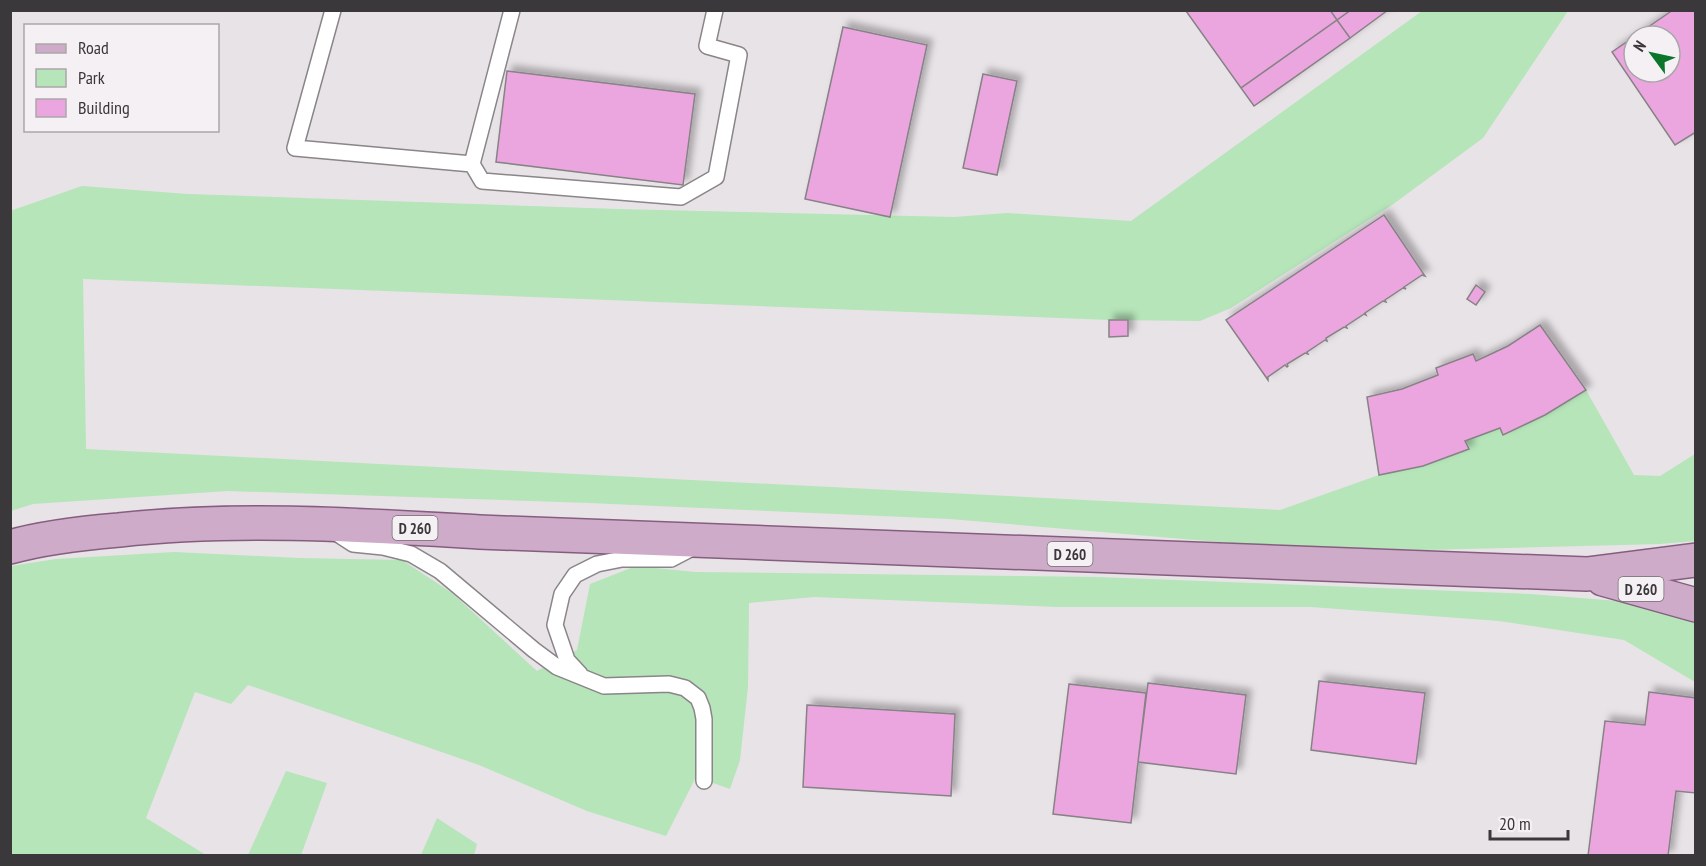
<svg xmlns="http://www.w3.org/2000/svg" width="1706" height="866" font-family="'PT Sans Narrow',sans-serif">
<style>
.green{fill:#b5e5b9}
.building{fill:#eca6df;stroke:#868285;stroke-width:1.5;filter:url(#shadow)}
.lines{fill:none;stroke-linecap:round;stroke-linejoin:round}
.lane-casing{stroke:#898588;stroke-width:18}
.primary-casing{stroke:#855e7f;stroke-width:36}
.lane{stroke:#fff;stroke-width:15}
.primary{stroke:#ceabc8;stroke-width:33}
.labels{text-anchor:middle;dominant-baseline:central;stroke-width:5;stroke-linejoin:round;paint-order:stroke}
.shield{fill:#f5f0f4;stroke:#726f72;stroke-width:1.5}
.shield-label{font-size:15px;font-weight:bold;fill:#3a383a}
</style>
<defs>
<filter id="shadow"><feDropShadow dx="5.5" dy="-5.5" stdDeviation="3" flood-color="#0004"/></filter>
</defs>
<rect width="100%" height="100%" fill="#e8e3e7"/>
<!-- green -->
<path class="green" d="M1422,11H1568L1483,138L1392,205L1231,308L1200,321L1109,320L83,279L86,449L1280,510L1379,475L1423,466L1468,450L1465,441L1500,428L1504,435L1545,415L1586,390L1634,475L1660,476L1695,454V541L1660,544L1425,550L1243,544L950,519L589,503L228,491L33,504L11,511L10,211L82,186L188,194L618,209L954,217L1007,213L1131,221Z
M174,552L299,558L402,560L452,593L537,671L577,650L590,584L636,566L695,572L1098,577L1530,594L1618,601L1672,613L1695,622V682L1624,640L1499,621L1311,607H1058L814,597L749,603L748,687L740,760L730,789L696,777L666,836L587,811L479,765L248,685L231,704L195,692L146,818L206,855L11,856V566L56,559Z
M286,771L327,783L301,855H248Z
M437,818L477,844L474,855H421Z"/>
<!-- building -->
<path class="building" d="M1330,10L1337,20L1241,88L1186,11Z
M1330,10H1351L1337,20Z
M1351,10H1388L1350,38L1337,20Z
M1673,10H1696V132L1675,145L1612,52L1634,37V72H1670V36H1635Z
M1337,20L1350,38L1254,106L1241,88Z
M843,27L927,45L890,217L805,199Z
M507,71L695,94L683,185L496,162Z
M983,74L1017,81L997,175L963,168Z
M1384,215L1425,276L1422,275L1404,287L1406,289L1403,288L1385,300L1386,302L1383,301L1365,313L1366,315L1364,314L1346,326L1347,328L1344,327L1326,338L1327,341L1325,340L1307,352L1308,354L1305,353L1287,364L1288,366L1287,367L1285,365L1268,377V380L1226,320Z
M1476,285L1485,292L1476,305L1467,299Z
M1109,320H1128V336L1109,337Z
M1540,325L1586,390L1545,415L1503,435L1500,428L1465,441L1469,449L1423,466L1379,475L1367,397L1402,389L1438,375L1436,368L1473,354L1476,361L1508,346Z
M1319,681L1425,693L1416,764L1311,750Z
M1148,683L1246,695L1236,774L1138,762Z
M1069,684L1146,693L1131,823L1053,814Z
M1649,692L1696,698V793L1676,791L1668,856H1588L1605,721L1645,725Z
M807,705L955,714L951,796L803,787Z"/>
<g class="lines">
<defs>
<path id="lane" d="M333,10L295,148L472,164L482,181L681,197L716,177L739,55L707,46L715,10
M472,164L512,10
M333,531L353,544L383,547L411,554L440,571L534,650L557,667L604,686L669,684L685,688L698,698L702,708L704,719V781
M580,674L567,660L555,625L562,594L575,575L597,564L622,559H671L694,547"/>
<path id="primary" d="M10,547C45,537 83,533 119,530C238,517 359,525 479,532L1587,574L1696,560
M1603,579L1696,605"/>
</defs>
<!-- lane casing -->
<use href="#lane" class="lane-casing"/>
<!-- primary casing -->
<use href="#primary" class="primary-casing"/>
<!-- lane -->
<use href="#lane" class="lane"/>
<!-- primary -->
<use href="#primary" class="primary"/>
</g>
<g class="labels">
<!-- shield labels -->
<g class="shield">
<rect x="392.5" y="516" width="45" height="24" rx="4.5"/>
<rect x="1047.5" y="542" width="45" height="24" rx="4.5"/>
<rect x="1618.5" y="577" width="45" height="24" rx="4.5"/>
</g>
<g class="shield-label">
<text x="415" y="528">D 260</text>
<text x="1070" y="554">D 260</text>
<text x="1641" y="589">D 260</text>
</g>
</g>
<!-- border -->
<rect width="1706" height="866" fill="none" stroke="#3a383a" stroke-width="24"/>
<!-- legend -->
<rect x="24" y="24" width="195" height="108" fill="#f5f0f4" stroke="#aaa6aa" stroke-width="1.5"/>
<rect x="36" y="44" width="30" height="9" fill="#ceabc8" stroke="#aaa6aa" stroke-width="1.5"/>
<text x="78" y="54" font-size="18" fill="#3a383a">Road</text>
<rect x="36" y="69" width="30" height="18" fill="#b5e5b9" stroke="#aaa6aa" stroke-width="1.5"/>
<text x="78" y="84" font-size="18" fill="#3a383a">Park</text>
<rect x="36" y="99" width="30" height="18" fill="#eca6df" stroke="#aaa6aa" stroke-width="1.5"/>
<text x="78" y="114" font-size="18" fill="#3a383a">Building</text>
<!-- north arrow -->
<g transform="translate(1652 54) rotate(303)"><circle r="28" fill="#f5f0f4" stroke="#aaa6aa" stroke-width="1.5"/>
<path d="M0-4.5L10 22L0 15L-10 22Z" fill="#09762a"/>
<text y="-9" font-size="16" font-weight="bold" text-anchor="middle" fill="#3a383a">N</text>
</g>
<!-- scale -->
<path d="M1490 830v9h78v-9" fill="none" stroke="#3a383a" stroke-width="3"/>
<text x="1499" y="830" font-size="18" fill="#3a383a" stroke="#f5f0f4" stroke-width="4.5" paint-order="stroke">20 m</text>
</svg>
